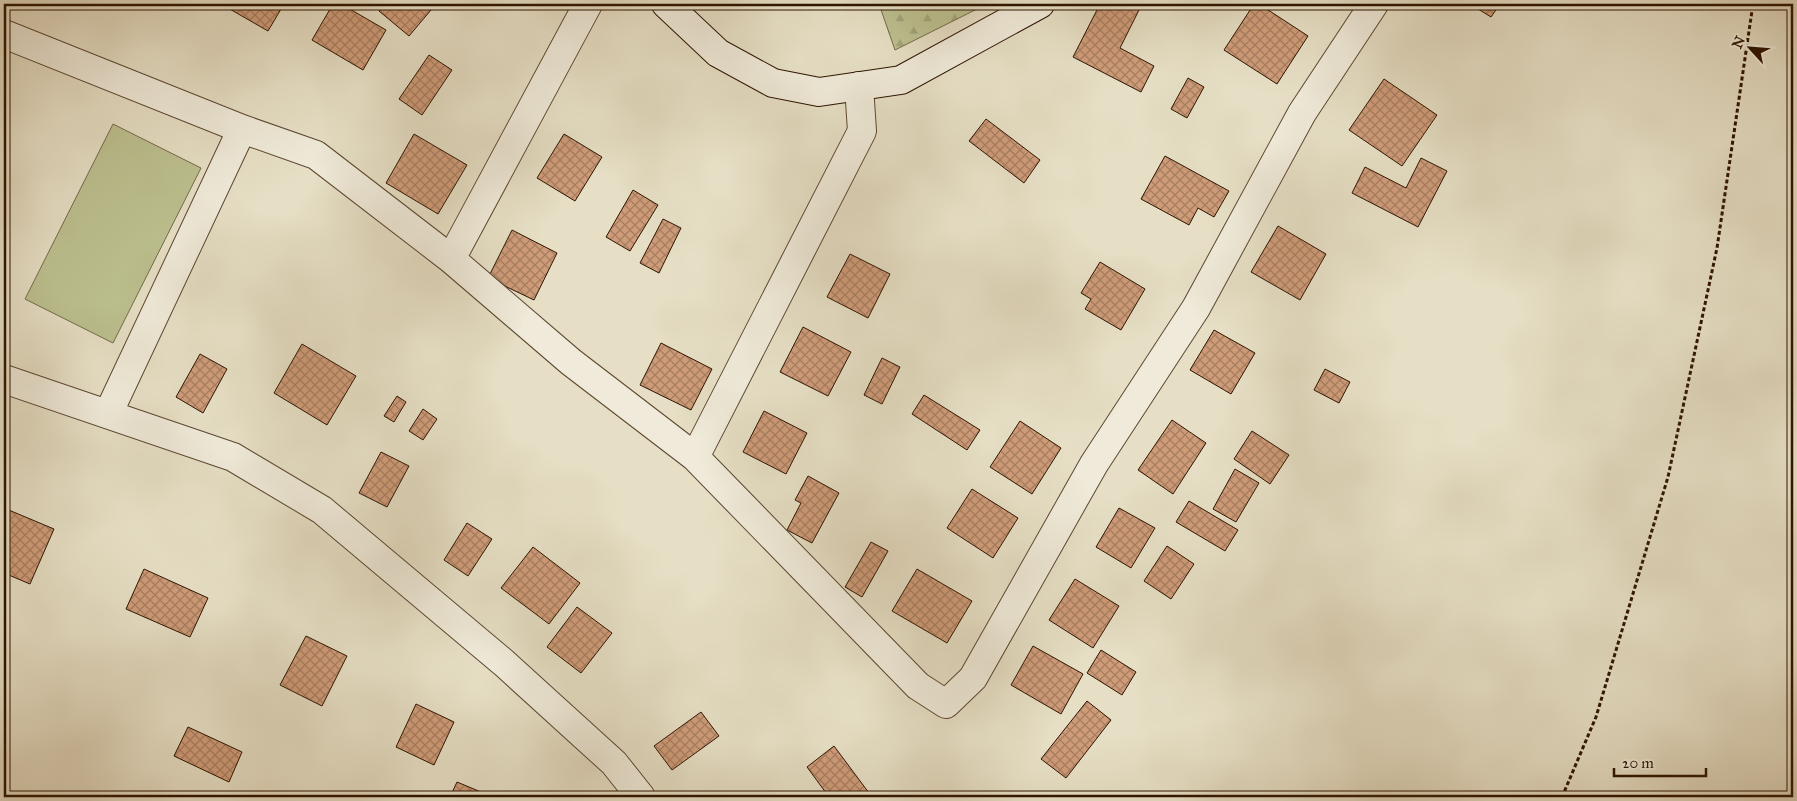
<svg xmlns="http://www.w3.org/2000/svg" width="1797" height="801" font-family="'IM FELL Great Primer',serif">
<style>
.green{fill:#bcc090;stroke:#756a48}
.forest{fill:url(#forest-firs);stroke:#756a48}
.building{fill:url(#building-cross-hatch);stroke:#2e1400}
.lines{fill:none;stroke-linecap:round;stroke-linejoin:round}
.street-casing{stroke:#5c4731;stroke-width:30}
.secondary-casing{stroke:#2e1400;stroke-width:30}
.path{stroke:#2e1400;stroke-width:3;stroke-dasharray:4 2.5;stroke-linecap:butt}
.street{stroke:#efead9;stroke-width:28}
.secondary{stroke:#efead9;stroke-width:28}
</style>
<defs>
<pattern id="forest-firs" width="22" height="20" patternUnits="userSpaceOnUse" patternTransform="scale(1.25)"><rect width="22" height="20" fill="#bcc090"/><path d="M5 1l3.5 6h-7zM16 11l3.5 6h-7z" fill="#a2a47a"/></pattern>
<pattern id="building-cross-hatch" width="8" height="8" patternUnits="userSpaceOnUse" patternTransform="scale(1.25)"><rect width="8" height="8" fill="#cf9c79"/><path d="M0 0l8 8M0 8l8-8" fill="none" stroke="#a87e61"/></pattern>
</defs>
<rect width="100%" height="100%" fill="#e6dfc5"/>
<filter id="stains"><feTurbulence type="fractalNoise" baseFrequency=".004" numOctaves="4"/><feColorMatrix values="0 0 0 0 .2 0 0 0 0 .09 0 0 0 0 .02 0 0 0 .5 -.17"/></filter>
<radialGradient id="worn" r=".72"><stop offset=".6" stop-color="#630" stop-opacity="0"/><stop offset="1" stop-color="#630" stop-opacity=".3"/></radialGradient>
<!-- green -->
<path class="green" d="M113,124L201,168L113,343L25,299Z"/>
<!-- forest -->
<path class="forest" d="M879,4H987L895,50Z"/>
<!-- building -->
<path class="building" d="M221,4H284L268,31Z
M333,4H341L386,30L363,70L312,40Z
M385,4H436L409,36L379,11Z
M554,4H567L560,10Z
M1100,4H1142L1120,48L1154,66L1141,92L1073,57Z
M1254,4H1259L1308,36L1277,84L1224,50Z
M1470,4H1500L1491,17Z
M429,55L452,70L422,115L399,99Z
M1188,78L1204,87L1187,118L1171,109Z
M1384,79L1437,115L1402,166L1349,130Z
M986,119L1040,160L1024,183L969,141Z
M414,134L467,165L438,214L386,183Z
M564,134L602,157L575,201L537,178Z
M1165,156L1229,191L1214,217L1198,208L1189,225L1141,199Z
M1421,158L1447,171L1418,227L1352,193L1365,167L1406,188Z
M633,190L658,205L630,251L606,237Z
M663,219L681,228L659,273L640,263Z
M1278,226L1326,254L1300,300L1251,272Z
M512,230L557,253L534,300L488,278Z
M850,254L890,274L868,318L827,297Z
M1100,262L1145,289L1121,330L1085,309L1091,299L1081,293Z
M803,327L851,352L828,396L780,372Z
M1214,330L1255,353L1231,394L1190,370Z
M661,343L712,369L691,410L640,385Z
M302,344L356,376L327,425L274,393Z
M200,354L227,369L203,413L176,397Z
M882,358L900,367L882,404L864,395Z
M1325,369L1350,382L1339,403L1314,390Z
M924,395L980,430L967,450L912,414Z
M397,396L406,402L394,422L384,416Z
M423,409L437,419L423,440L409,431Z
M764,411L807,433L786,474L743,452Z
M1172,420L1206,443L1173,494L1138,470Z
M1020,421L1061,448L1032,494L990,467Z
M1252,431L1289,455L1270,484L1234,459Z
M381,452L409,466L387,507L359,493Z
M1235,469L1259,483L1236,522L1213,509Z
M808,476L839,493L812,543L787,530L801,503L795,500Z
M972,489L1018,518L993,558L947,528Z
M1189,501L1238,530L1225,551L1176,522Z
M4,508L54,529L30,584L4,573Z
M1119,508L1155,528L1131,568L1096,547Z
M467,523L492,539L468,576L444,560Z
M871,542L888,551L862,597L845,587Z
M1167,546L1194,564L1171,599L1144,581Z
M533,547L580,583L549,624L501,588Z
M144,569L208,598L190,637L126,609Z
M917,569L972,601L947,643L892,611Z
M1075,579L1119,606L1093,648L1049,620Z
M577,607L612,633L581,673L547,647Z
M306,636L347,656L322,706L280,685Z
M1033,646L1083,674L1061,714L1011,685Z
M1101,650L1136,672L1122,695L1087,673Z
M1087,701L1111,720L1066,778L1041,759Z
M416,704L454,722L434,765L396,747Z
M701,712L719,736L672,770L654,746Z
M188,727L242,752L229,782L174,756Z
M834,746L872,797H829L807,767Z
M457,782L481,792L479,797H450Z"/>
<g class="lines">
<defs>
<path id="street" d="M4,34L242,129L316,155L451,259L571,362L695,457L918,686L946,704L973,678L1094,464L1196,308L1302,113L1374,4
M451,259L588,4
M4,379L233,457L322,510L504,663L614,763L641,797
M108,414L242,129
M695,457L862,131L859,86"/>
<path id="secondary" d="M666,4L718,53L773,83L819,92L901,80L1040,4"/>
</defs>
<!-- street casing -->
<use href="#street" class="street-casing"/>
<!-- secondary casing -->
<use href="#secondary" class="secondary-casing"/>
<!-- path -->
<path class="path" d="M1562,797L1596,717L1668,477L1717,248L1753,4"/>
<!-- street -->
<use href="#street" class="street"/>
<!-- secondary -->
<use href="#secondary" class="secondary"/>
</g>
<!-- margin -->
<rect width="1797" height="801" fill="none" stroke="#e6dfc5" stroke-width="20"/>
<rect x="5" y="5" width="1787" height="791" fill="none" stroke="#2e1400" stroke-width="2.5"/>
<rect x="10" y="10" width="1777" height="781" fill="none" stroke="#2e1400"/>
<!-- north arrow -->
<g transform="translate(1750 48) rotate(296)" stroke="#efead9" stroke-width="4" paint-order="stroke">
<path d="M0-4L9 19L0 12L-9 19Z" fill="#2e1400"/>
<text y="-8" font-size="14" font-weight="bold" text-anchor="middle" fill="#2e1400">N</text>
</g>
<!-- scale -->
<path d="M1614 768v8h92v-8" fill="none" stroke="#2e1400" stroke-width="2.5"/>
<text x="1622" y="768" font-size="15" fill="#2e1400" stroke="#efead9" stroke-width="4" paint-order="stroke">20 m</text>
<rect width="100%" height="100%" filter="url(#stains)"/>
<rect width="100%" height="100%" fill="url(#worn)"/>
</svg>
